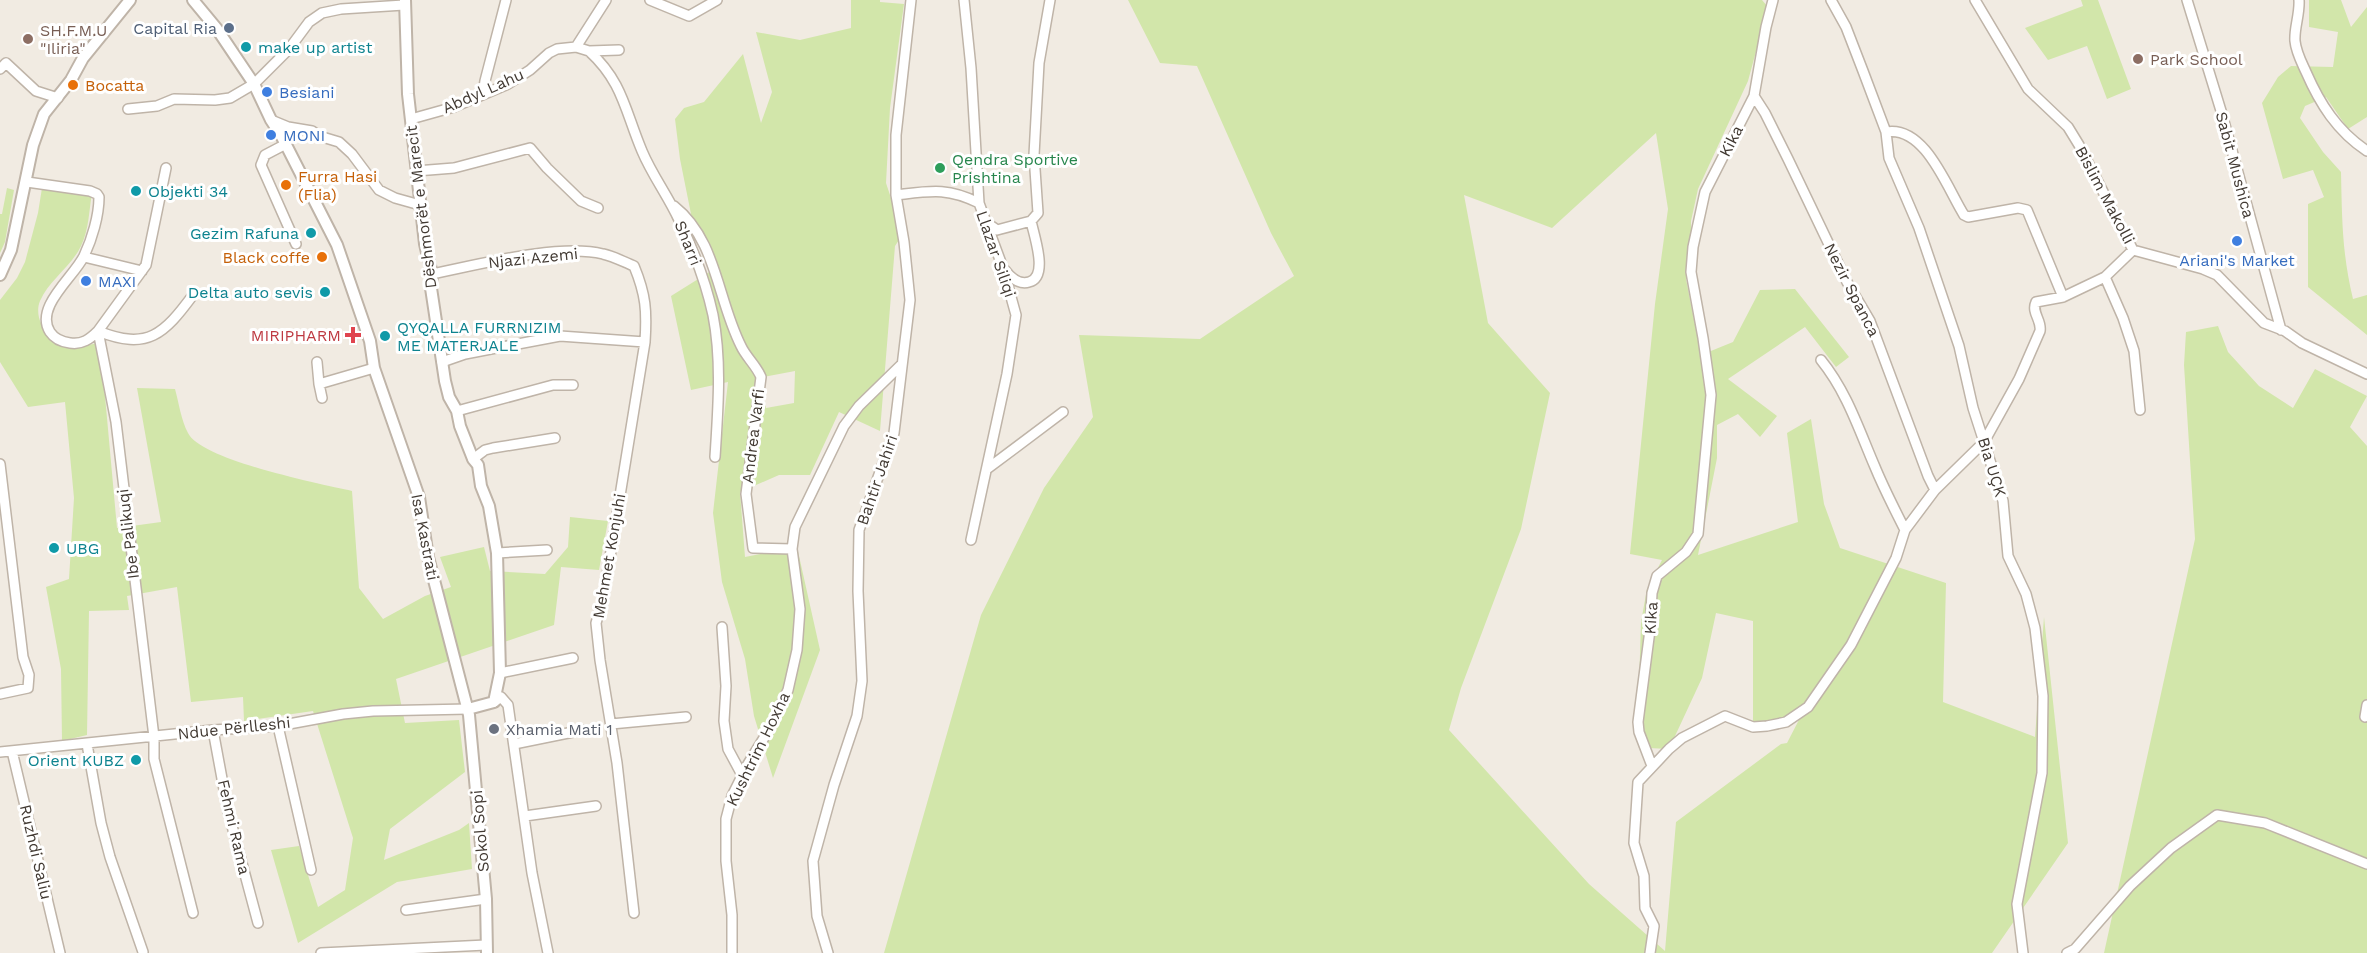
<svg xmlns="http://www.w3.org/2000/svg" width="2367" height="953" font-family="'Work Sans',sans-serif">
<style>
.green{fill:#d2e6aa;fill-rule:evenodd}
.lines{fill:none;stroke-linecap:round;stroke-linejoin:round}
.minor-casing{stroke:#bfb4a8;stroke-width:12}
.tertiary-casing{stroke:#bfb4a8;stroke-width:14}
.minor{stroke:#fff;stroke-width:9}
.tertiary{stroke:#fff;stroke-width:10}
.service-dot{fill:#5c6f8a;stroke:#fff;stroke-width:2}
.education-dot{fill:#8d6e63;stroke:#fff;stroke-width:2}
.culture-dot{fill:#0f9aa8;stroke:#fff;stroke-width:2}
.food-dot{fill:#e8710a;stroke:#fff;stroke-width:2}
.shop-dot{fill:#3f7fe0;stroke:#fff;stroke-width:2}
.leisure-dot{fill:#2e9e5b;stroke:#fff;stroke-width:2}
.health-dot{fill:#e0444e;stroke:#fff;stroke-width:2}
.worship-dot{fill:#6b7280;stroke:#fff;stroke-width:2}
.labels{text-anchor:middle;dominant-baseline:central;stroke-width:6;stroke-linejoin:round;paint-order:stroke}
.service-label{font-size:16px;fill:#4e5e75;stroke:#fff;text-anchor:end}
.education-label{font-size:16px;fill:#785e54;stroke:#fff;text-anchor:start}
.culture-label{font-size:16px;fill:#0d838f;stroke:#fff;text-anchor:start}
.food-label{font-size:16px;fill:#c56008;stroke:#fff;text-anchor:start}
.street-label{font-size:16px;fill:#423a33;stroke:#fff}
.shop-label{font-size:16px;fill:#366cbe;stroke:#fff;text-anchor:start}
.leisure-label{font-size:16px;fill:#27864d;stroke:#fff;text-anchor:start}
.health-label{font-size:16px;fill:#be3a42;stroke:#fff;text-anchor:end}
.worship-label{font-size:16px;fill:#5b616d;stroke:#fff;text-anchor:start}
</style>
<rect width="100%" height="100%" fill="#f1ebe2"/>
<!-- green -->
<path class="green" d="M851,0H880V2L904,4L890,108L886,183L903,234L895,246L880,431L839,412L810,475H779L740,492L745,557L797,547L820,650L773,778L754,716L745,659L722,582L713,513L728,382L691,390L671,296L711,271L696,239L680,159L675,119L684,108L704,102L743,54L761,123L772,92L756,32L800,40L851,28ZM795,371L794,403L766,408L758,378Z
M1128,0H1762L1768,7L1748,81L1698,189L1691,221V272L1686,279L1701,355L1733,342L1760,290L1795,289L1849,357L1836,367L1805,327L1728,379L1777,416L1760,437L1738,414L1717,425V458L1698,555L1798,522L1787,433L1811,419L1824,504L1840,548L1946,583L1943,702L2035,737L2044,617L2068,843L1992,953H884L981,615L1044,488L1093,417L1079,335L1200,339L1294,276L1271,233L1197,66L1160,63ZM1656,133L1668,209L1655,304L1630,554L1662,560L1647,589L1641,622L1638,718L1648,748L1669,749L1702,678L1716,613L1753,621V727L1802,714L1787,743L1781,744L1676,822L1665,951L1589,884L1449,730L1461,688L1521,529L1550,393L1488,323L1464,195L1552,228Z
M2081,0H2098L2131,89L2107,99L2087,46L2048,60L2025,28L2083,6Z
M2309,0H2341L2351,27L2367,7V117L2348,129L2326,97L2305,106L2300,118L2323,152L2341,172C2342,219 2342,253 2353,299L2367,295V335L2308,287V204L2324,197L2313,170L2283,179L2262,103L2278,77L2291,66L2333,67L2338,32L2309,27Z
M7,188L14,190L5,242L0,253V214H2Z
M42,188L92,193C89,210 89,230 81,246C71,267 49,280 40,301C37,308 38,317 41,323C54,352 70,350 97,343L105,396L117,528L161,522L137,388L175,389C179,403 181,420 188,433C201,460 320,484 352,491L359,588L383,619L425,596L451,587L440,557L484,547L490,571L545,574L568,547L570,517L608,521L599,570L561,567L554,625L396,679L405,723L459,720L465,772L390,829L384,860L459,830L469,823L472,869L397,882L298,943L271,850L299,846L318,907L345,890L353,838L313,711L244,721L243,697L191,702L177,587L127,596L129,610L89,611L87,735L62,741L61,669L46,587L69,579L74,498L65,402L28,407L0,362V300L17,278L25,262L38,213Z
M2218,326L2228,352L2259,386L2293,408L2315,369L2367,396L2350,427L2367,446V953H2104L2195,539L2184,365L2186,332Z"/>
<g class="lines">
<defs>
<path id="minor" d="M650,0L689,16L717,0
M964,0L971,68L979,203L1003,268L1016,315L1007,374L971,540
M1831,0L1846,27L1863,71L1886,132L1889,158L1919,228L1959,346L1973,408L2003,501L2008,556L2026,594L2035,628L2043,696L2042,773L2017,904L2023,953
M1975,0L2028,89L2068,127L2079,145L2133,250L2203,269L2217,275L2264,323L2285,331L2302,343L2367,374
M2187,0L2222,114L2281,330
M2299,0C2300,14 2294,28 2295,41C2296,52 2301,61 2306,72C2320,104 2337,131 2367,151
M576,47L606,0
M589,51C623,82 625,111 642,151C652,175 668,196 679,220C693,249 706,283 713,315C722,361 718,410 715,457
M0,69L6,63L36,91L58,98
M483,94L485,81L506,0
M1754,96L1765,113L1788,159L1847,282L1870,321L1928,476L1935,490
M128,109L157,106L174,99L215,100L230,98L254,84L289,49L309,22L322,13L341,9L404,5
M411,119L454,107L508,84L530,70L549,53L557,49L576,47L589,51L619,50
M271,120L288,127L312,131L319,136L339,142L352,154L379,190L395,198L420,205
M1886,132C1925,125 1947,188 1964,215L1968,217L2018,208L2027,210L2063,297
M286,144L265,155L261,165L296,244
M416,171L454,168L530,148L547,168L581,201L598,208
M27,182L90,191L97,194L99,197C99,216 92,239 84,256C74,277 34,307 50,332C54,338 62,342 70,343C82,345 90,339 98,331L146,265L166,168
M896,195C930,191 947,187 979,203
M674,206C717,240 717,299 741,346C746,357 756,365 761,377L746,494L753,548L792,549
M987,223L997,230L1031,221L1038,213L1034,155L1039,63L1050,0
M84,257L142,271
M1005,270C1010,277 1019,285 1029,282C1049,277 1034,236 1031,221
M432,274C477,265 559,243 603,254C613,256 624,262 634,266C646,295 647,311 645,342L603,600L596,623L600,660L617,763L634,913
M2105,277L2123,318L2134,351L2140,410
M98,331L116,422L154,737V759L193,913
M98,331C148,351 164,334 193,295
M1821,360C1847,392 1859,430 1875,467C1884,489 1895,510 1905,530
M317,362L319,384
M442,362L465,354L560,336L645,342
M322,398L319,384L374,368
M457,411L553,385H573
M473,459L485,450L493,448L555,438
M0,464L23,657L29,675L28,688L0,694
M987,469L1063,412
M497,553L547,550
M722,627L726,686L724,721L728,749L742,775
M500,673L573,658
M494,702L501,697L508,705L532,873L548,953
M2365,717L2367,705
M611,724L686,717
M278,726L311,870
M213,730L228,811L258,923
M87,744L101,823L110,857L143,952
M514,744L583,730
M12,751L60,953
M0,752L213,730L278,726L343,714L373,711L468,709
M1652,766L1639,732L1638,722L1650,630L1652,593L1657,576L1686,552L1698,534L1711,395L1703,338L1691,272L1693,247L1705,192L1754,96L1766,27L1773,0
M525,816L596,806
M406,910L486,899
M321,953L486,945
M732,953V915L726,861V819L732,796L748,764L770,728L788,690L797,650L800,609L792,549L795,527L844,426L859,406L902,364
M828,953L817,916L813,861L834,785L857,716L862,681L858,591L859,530L894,433L910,300L904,242L896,195V135L911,0
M1650,953L1654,926L1645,908L1644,876L1634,843L1638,782L1669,749L1682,738L1725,716L1753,727L1767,726L1786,722L1808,707L1851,645L1896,558L1905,530L1935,490L1984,442L2019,379L2040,331C2042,320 2031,313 2036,302L2063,297L2105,277L2133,250
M2067,953L2075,949L2130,886L2171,848L2217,815L2265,823L2367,864"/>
<path id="tertiary" d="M193,0L217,29L254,84L271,120L282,137L337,245L370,341L374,368L419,497L428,557L469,715L486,899L487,953
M405,0L408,94L425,244L432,274L431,288L445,381L449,397L457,411L460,426L473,459L478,465L481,486L489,506L497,553L500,673L494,702L468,709
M0,275L11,250L33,145L44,114L71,80L83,58L130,0"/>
</defs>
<!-- minor casing -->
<use href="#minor" class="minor-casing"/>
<!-- tertiary casing -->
<use href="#tertiary" class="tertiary-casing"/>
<!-- minor -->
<use href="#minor" class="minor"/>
<!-- tertiary -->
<use href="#tertiary" class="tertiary"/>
</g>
<!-- markers -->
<circle class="service-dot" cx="229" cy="28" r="6"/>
<g class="education-dot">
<circle cx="28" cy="39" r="6"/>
<circle cx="2138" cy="59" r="6"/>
</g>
<g class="culture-dot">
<circle cx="246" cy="47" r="6"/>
<circle cx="136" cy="191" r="6"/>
<circle cx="311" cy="233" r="6"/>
<circle cx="325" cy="292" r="6"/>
<circle cx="385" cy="336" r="6"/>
<circle cx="54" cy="548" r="6"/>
<circle cx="136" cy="760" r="6"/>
</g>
<g class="food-dot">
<circle cx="73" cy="85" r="6"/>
<circle cx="286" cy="185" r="6"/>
<circle cx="322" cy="257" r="6"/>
</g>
<g class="shop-dot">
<circle cx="267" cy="92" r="6"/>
<circle cx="271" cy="135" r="6"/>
<circle cx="2237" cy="241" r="6"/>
<circle cx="86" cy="281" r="6"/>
</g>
<circle class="leisure-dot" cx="940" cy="168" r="6"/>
<path class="health-dot" d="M350 326h6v6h6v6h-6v6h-6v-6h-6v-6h6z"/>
<circle class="worship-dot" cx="494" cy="729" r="6"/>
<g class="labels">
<!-- service labels -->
<g class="service-label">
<text x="217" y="28">Capital Ria</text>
</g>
<!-- education labels -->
<g class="education-label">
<text x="40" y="30">SH.F.M.U<tspan x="40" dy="18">"Iliria"</tspan></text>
<text x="2150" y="59">Park School</text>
</g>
<!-- culture labels -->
<g class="culture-label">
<text x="258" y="47">make up artist</text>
<text x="148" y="191">Objekti 34</text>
<text x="299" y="233" text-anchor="end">Gezim Rafuna</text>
<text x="313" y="292" text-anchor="end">Delta auto sevis</text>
<text x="397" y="327">QYQALLA FURRNIZIM<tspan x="397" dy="18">ME MATERJALE</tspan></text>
<text x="66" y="548">UBG</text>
<text x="124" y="760" text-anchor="end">Orient KUBZ</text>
</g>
<!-- food labels -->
<g class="food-label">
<text x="85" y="85">Bocatta</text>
<text x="298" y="176">Furra Hasi<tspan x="298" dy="18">(Flia)</tspan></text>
<text x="310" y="257" text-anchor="end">Black coffe</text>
</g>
<!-- street labels -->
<g class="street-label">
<text transform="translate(483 91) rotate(-24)">Abdyl Lahu</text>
<text transform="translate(1731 141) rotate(-63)">Kika</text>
<text transform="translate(2235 165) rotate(75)">Sabit Mushica</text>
<text transform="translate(2105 195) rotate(62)">Bislim Makolli</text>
<text transform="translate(421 207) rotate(-97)">Dëshmorët e Marecit</text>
<text transform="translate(688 243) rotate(68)">Sharri</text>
<text transform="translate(996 254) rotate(71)">Llazar Siliqi</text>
<text transform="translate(533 258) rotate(-6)">Njazi Azemi</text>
<text transform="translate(1852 290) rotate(63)">Nezir Spanca</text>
<text transform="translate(753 436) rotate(-83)">Andrea Varfi</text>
<text transform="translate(1992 467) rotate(73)">Bia UÇK</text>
<text transform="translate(877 480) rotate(-71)">Bahtir Jahiri</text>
<text transform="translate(128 534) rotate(-97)">Ibe Palikuqi</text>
<text transform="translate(425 537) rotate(79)">Isa Kastrati</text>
<text transform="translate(609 556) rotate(-80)">Mehmet Konjuhi</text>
<text transform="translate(1651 618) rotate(-86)">Kika</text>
<text transform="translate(234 728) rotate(-6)">Ndue Përlleshi</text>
<text transform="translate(758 749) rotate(-64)">Kushtrim Hoxha</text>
<text transform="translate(234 827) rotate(77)">Fehmi Rama</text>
<text transform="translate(480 831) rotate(-95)">Sokol Sopi</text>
<text transform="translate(36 852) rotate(77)">Ruzhdi Saliu</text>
</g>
<!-- shop labels -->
<g class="shop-label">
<text x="279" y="92">Besiani</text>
<text x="283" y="135">MONI</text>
<text x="2237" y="260" text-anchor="middle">Ariani's Market</text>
<text x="98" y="281">MAXI</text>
</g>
<!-- leisure labels -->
<g class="leisure-label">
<text x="952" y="159">Qendra Sportive<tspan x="952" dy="18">Prishtina</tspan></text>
</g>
<!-- health labels -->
<g class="health-label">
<text x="341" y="335">MIRIPHARM</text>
</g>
<!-- worship labels -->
<g class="worship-label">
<text x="506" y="729">Xhamia Mati 1</text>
</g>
</g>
</svg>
